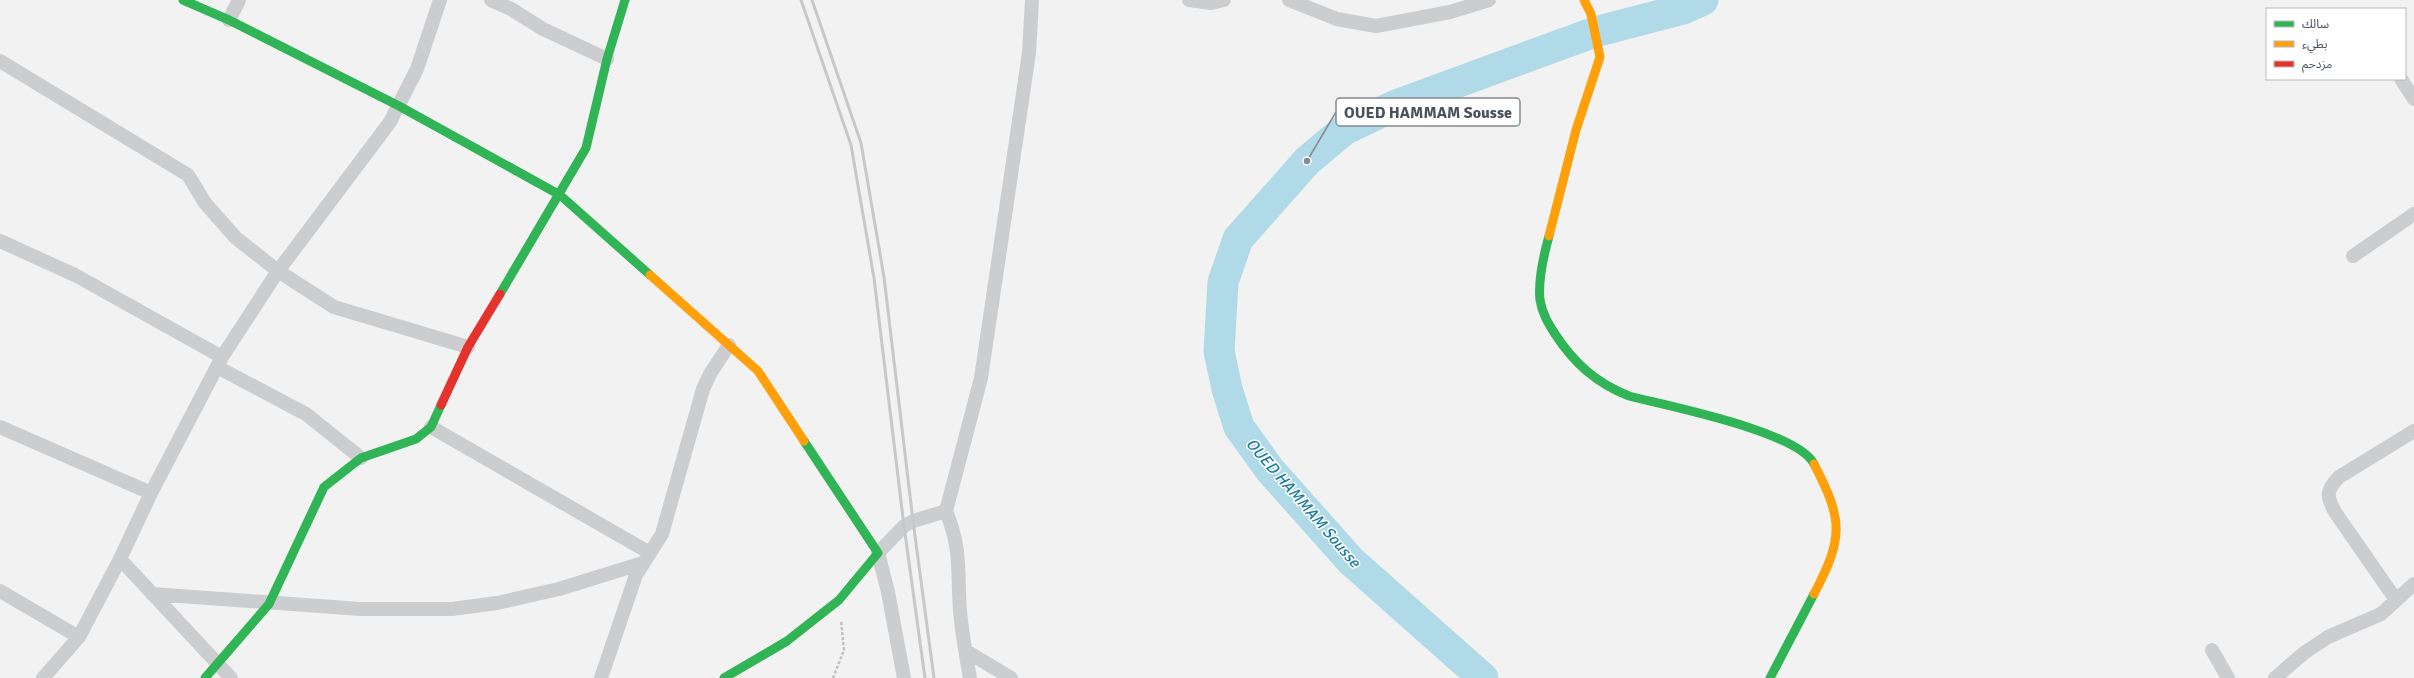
<svg xmlns="http://www.w3.org/2000/svg" width="2414" height="678" font-family="Signika,'Noto Sans Arabic',sans-serif">
<style>
.lines{fill:none;stroke-linecap:round;stroke-linejoin:round}
.river{stroke:#b1dae8;stroke-width:31}
.path{stroke:#bbc4c2;stroke-width:2.5;stroke-dasharray:3 2;stroke-linecap:butt}
.street{stroke:#cccdcf;stroke-width:14}
.fast{stroke:#30b455;stroke-width:9}
.slow{stroke:#ff9f0a;stroke-width:9}
.jam{stroke:#e5322d;stroke-width:9}
.rail{stroke:#c7c8c9;stroke-width:3}
.labels{text-anchor:middle;dominant-baseline:central;stroke-width:3;stroke-linejoin:round;paint-order:stroke}
.water-label{font-size:16px;font-style:italic;fill:#1b7b9f;stroke:#fff}
.leader{fill:none;stroke:#858b90;stroke-width:1.5}
.callout-dot{fill:#858b90;stroke:#fff;stroke-width:1.5}
.callout{fill:#fff;stroke:#858b90;stroke-width:1.5}
.callout-label{font-size:16px;text-anchor:middle;font-weight:bold;fill:#4a535c}
</style>
<rect width="100%" height="100%" fill="#f2f2f2"/>
<g class="lines">
<!-- river -->
<path class="river" d="M1483,678L1351,561L1270,470L1239,427L1227,389L1219,351L1223,282L1238,239L1307,161L1344,130L1396,105L1595,32L1683,9L1703,0"/>
<!-- path -->
<path class="path" d="M833,678L844,650L841,621"/>
<!-- street -->
<path class="street" d="M491,0L511,9L543,29L607,59
M1189,0L1211,3L1224,0
M1289,0L1337,19L1376,26L1450,12L1489,0
M229,20L239,0
M0,61L188,175L205,203L236,238L278,271L334,307L468,347
M2401,79L2414,99
M0,241L75,275L222,357
M2353,256L2414,214
M217,367L306,414L361,458
M0,427L151,493
M431,427L650,553
M120,559L151,493L222,357L278,271L390,122L417,69L440,0
M0,591L79,637
M152,594L360,609H452L497,603L559,589L643,563
M2396,600L2335,512C2326,495 2326,491 2339,477L2414,431
M2212,650L2228,678
M966,651L1011,678
M43,678L79,637L120,559L231,678
M601,678L636,575L662,534L703,389L710,374L729,345
M904,678L888,592L878,553L904,526L913,521L946,511
M970,678C966,656 962,633 960,611C957,571 962,550 946,511L981,378L1029,53L1032,0
M2275,678L2304,653L2328,637L2381,614L2414,584"/>
<!-- fast -->
<path class="fast" d="M183,0L229,20L399,106L560,195L650,275
M1549,236C1544,254 1538,282 1540,300C1542,313 1548,323 1555,334C1574,363 1596,383 1629,396C1667,406 1797,431 1814,464
M500,294L586,148L607,59L625,0
M205,678L269,604L324,487L361,458L416,439L431,427L441,405
M724,678L787,641L839,600L878,553L804,441
M1770,678L1814,594"/>
<!-- slow -->
<path class="slow" d="M1549,236L1576,130L1600,57L1591,14L1584,0
M650,275L758,371L804,441
M1814,464C1843,520 1844,537 1814,594"/>
<!-- jam -->
<path class="jam" d="M441,405L468,347L500,294"/>
<!-- rail -->
<path class="rail" d="M801,0L851,145L874,278L904,526L925,678
M812,0L861,143L884,277L913,521L934,678"/>
</g>
<g class="labels">
<!-- water labels -->
<g class="water-label">
<text transform="translate(1303 503) rotate(49)">OUED HAMMAM Sousse</text>
</g>
</g>
<!-- callouts -->
<path class="leader" d="M1307 161L1336 112"/>
<circle class="callout-dot" cx="1307" cy="161" r="4"/>
<rect class="callout" x="1336" y="98" width="184" height="28" rx="4"/>
<g class="callout-label">
<text x="1428" y="118">OUED HAMMAM Sousse</text>
</g>
<!-- legend -->
<rect x="2266" y="8" width="140" height="72" fill="#ffffff" stroke="#b7babe"/>
<rect x="2274" y="21" width="20" height="6" fill="#30b455" stroke="#b7babe"/>
<text x="2302" y="28" font-size="12" fill="#4a535c">سالك</text>
<rect x="2274" y="41" width="20" height="6" fill="#ff9f0a" stroke="#b7babe"/>
<text x="2302" y="48" font-size="12" fill="#4a535c">بطيء</text>
<rect x="2274" y="61" width="20" height="6" fill="#e5322d" stroke="#b7babe"/>
<text x="2302" y="68" font-size="12" fill="#4a535c">مزدحم</text>
</svg>
